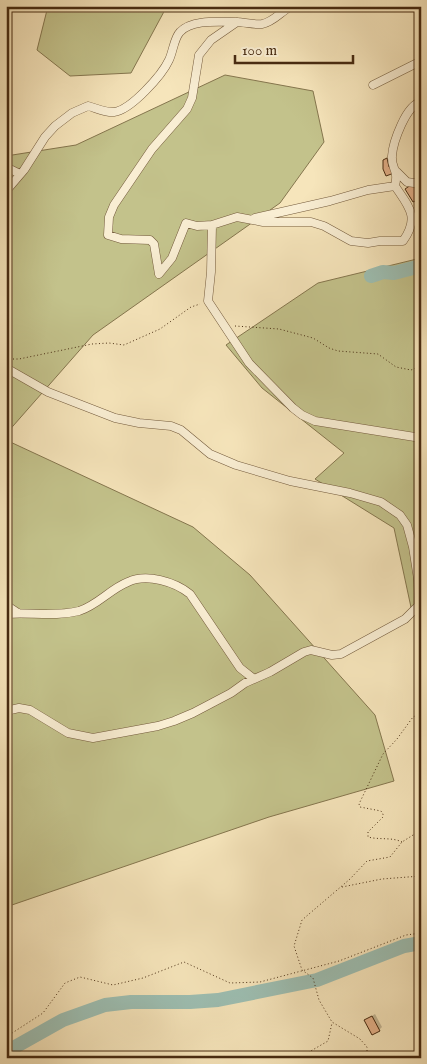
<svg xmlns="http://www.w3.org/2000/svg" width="427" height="1064" font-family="'IM FELL English',serif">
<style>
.green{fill:#c3c28b;stroke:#85764e}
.shadow{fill:#0003}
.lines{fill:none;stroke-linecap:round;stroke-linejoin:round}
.river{stroke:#9dbfb3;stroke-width:14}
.building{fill:#e4b189;stroke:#472b11}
.street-casing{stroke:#735a3c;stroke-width:9}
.path{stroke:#472b11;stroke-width:1;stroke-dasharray:1 2.5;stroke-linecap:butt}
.street{stroke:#f9eed3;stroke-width:8}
</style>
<rect width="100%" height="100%" fill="#f6e5bb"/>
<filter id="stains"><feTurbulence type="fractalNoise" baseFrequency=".004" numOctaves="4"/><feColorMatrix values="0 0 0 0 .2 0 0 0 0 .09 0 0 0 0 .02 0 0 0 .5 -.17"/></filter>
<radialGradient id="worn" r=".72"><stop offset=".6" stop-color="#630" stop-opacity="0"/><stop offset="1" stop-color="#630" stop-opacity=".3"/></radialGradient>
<!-- green -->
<path class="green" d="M48,6H167L131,73L70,76L37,50Z
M225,75L313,91L324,142L280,203L93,335L6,434V156L76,145Z
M421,258V620L412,612L394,528L315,479L344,453L262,388L226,345L318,283Z
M6,440L193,527L250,575L375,715L394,781L269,817L6,907Z"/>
<!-- shadow -->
<path class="shadow" d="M375,1014L382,1027L379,1030L365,1020Z"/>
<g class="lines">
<!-- river -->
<path class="river" d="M371,276L383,272L394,273L421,266
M6,1052L63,1020L105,1005L131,1002H190L218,1000L317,980L404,946L421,943"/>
</g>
<!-- building -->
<path class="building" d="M387,158L389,167L391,166L394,173L386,176L383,169V160Z
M411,185L416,186L421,193V204L418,200L413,202L405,189Z
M372,1016L380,1031L372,1035L364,1020Z"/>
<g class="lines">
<defs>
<path id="street" d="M237,22L211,40L199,55L192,98L187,109L152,149L114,205L109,217L108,235L121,239L150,240L154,244L159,274L172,258L186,223L197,226L212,225L211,272L208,301L249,363L293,408L302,415L315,421L421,438
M373,85L421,61
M6,167L20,174
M397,172L407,182L421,184
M6,191L24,170L45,137L55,126L72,113L88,106C96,108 106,113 114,112C131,110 162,75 169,60C173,52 174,38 180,32C192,19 219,22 235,22C245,22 253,25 262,24C274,22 281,11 292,6
M255,218L330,201L368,190L395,186C399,169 391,169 392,156C393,142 406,105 421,102
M212,225L237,217L263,222H311L324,226L351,241L368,243L380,241H403C420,217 409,207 395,186
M6,368L48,392L115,418L139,423L171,426L181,430L210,454L236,465L290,481L350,493L381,502L400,515L407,525L413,547L418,579L419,605L405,619L341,654L332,655L311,650L304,652L270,672L245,683L231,693L193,713L174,721L158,726L93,738L68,733L30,710L19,708L6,711
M6,605L18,613
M6,614C30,612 55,617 79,611C98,605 110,589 128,582C147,573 175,582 190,594L240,668L254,679"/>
</defs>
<!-- street casing -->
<use href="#street" class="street-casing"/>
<!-- path -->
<path class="path" d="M235,326L279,329L313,338L329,348L338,351L378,354L396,367L411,370L421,366
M6,359H19L92,344L109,343L124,345L160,329L191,307L200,304
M402,842C392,837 379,840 368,837V832L383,817V814L381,811L360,807L359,804L383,754L397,739L413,717L421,713
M342,887L382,879L421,876
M6,1037L43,1013L65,983L80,977L113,985L143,978L184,962L230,983L260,982L339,961L406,935L421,933
M304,1058L309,1052L328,1041L332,1023
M367,1058V1047L360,1039L332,1022L319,1000L313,978L302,970L294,946L302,920L350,879L367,861L390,857L402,842L421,830"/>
<!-- street -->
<use href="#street" class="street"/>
</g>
<!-- margin -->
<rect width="427" height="1064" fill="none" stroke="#f6e5bb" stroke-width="25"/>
<rect x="8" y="8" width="412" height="1049" fill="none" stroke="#472b11" stroke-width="2.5"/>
<rect x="12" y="12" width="402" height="1039" fill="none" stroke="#472b11"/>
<!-- scale -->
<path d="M235 55v8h118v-8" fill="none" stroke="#472b11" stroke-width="2.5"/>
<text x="242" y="55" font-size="15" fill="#472b11" stroke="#f9eed3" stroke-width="4" paint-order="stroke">100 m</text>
<rect width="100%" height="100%" filter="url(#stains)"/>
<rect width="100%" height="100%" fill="url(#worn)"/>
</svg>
